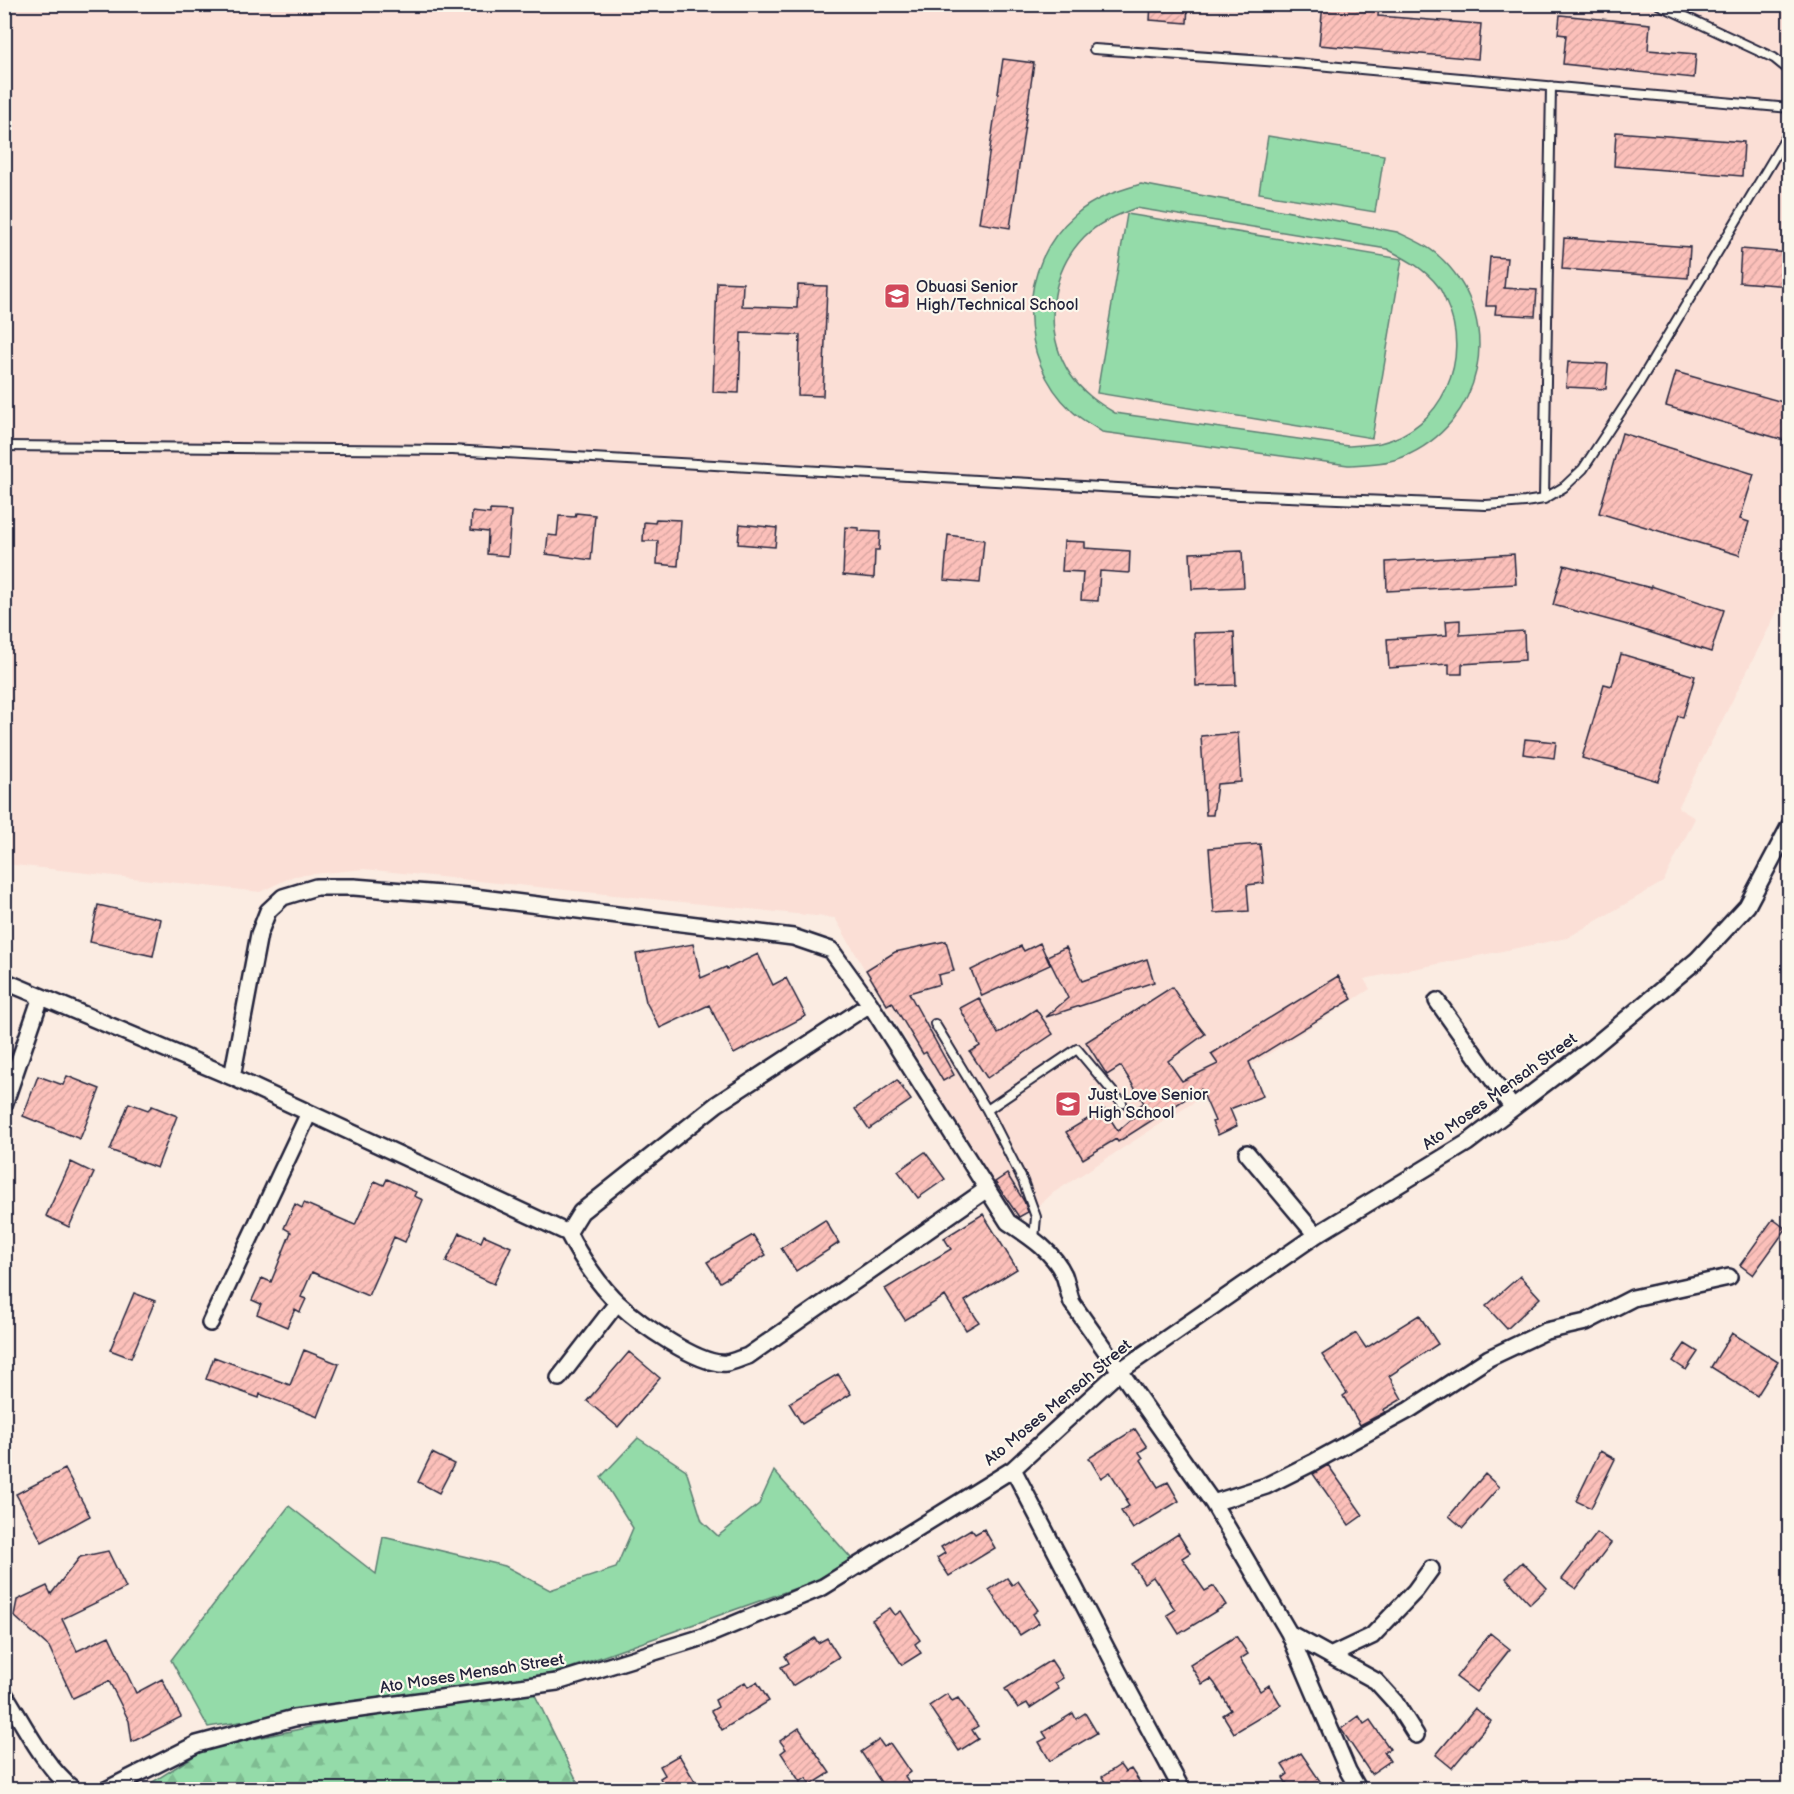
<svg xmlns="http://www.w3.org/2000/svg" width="1794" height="1794" font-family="'Balsamiq Sans',sans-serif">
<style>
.built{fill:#fbdfd6}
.green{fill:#94dba9;stroke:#5b7e72;stroke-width:1.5;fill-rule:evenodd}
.forest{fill:url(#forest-firs);stroke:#5b7e72;stroke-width:1.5}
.building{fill:url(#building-hatch);stroke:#22223b;stroke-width:1.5}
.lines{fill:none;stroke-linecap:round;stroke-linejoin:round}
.service-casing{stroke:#22223b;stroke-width:12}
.minor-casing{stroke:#22223b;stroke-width:20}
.service{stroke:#fbf7ec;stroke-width:8}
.minor{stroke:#fbf7ec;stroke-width:15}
.labels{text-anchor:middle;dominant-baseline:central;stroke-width:4.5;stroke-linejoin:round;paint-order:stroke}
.poi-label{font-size:16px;fill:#22223b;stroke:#fbf7ec;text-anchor:start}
.street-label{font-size:16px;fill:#22223b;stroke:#fbf7ec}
</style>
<defs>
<pattern id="forest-firs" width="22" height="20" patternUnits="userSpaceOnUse" patternTransform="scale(1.5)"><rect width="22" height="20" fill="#94dba9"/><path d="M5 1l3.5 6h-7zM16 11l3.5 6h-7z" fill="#7fbc92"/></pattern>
<pattern id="building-hatch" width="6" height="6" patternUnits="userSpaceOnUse" patternTransform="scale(1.5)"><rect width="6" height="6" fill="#fcc0ba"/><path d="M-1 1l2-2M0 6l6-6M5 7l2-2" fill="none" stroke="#d8a5a1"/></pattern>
</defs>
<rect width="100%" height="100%" fill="#fbece2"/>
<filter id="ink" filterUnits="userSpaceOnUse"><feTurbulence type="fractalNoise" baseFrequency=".0167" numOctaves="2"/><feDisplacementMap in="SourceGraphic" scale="12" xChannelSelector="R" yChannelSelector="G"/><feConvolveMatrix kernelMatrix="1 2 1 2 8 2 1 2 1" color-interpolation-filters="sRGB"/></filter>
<g filter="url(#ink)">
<!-- built -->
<path class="built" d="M5,5H1789V588L1678,808L1695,818L1663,882L1567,938L1364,979L1370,989L1053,1193L1041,1204L1016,1220L891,1015L835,918L364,869L294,876L260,892L5,864Z"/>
<!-- green -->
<path class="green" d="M1268,136L1384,155L1375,212L1259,193Z
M1141,184L1397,232C1414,240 1431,247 1444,261C1505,323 1483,424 1403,457C1385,464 1367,464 1348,465L1102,432C1092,425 1080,419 1072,411C1016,359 1017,264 1075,215C1094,198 1117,191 1141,184ZM1136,208L1387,249C1406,259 1424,268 1438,286C1442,291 1444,297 1446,302C1473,358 1442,429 1380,443C1370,445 1358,445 1348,446L1115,413C1098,403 1082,392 1070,374C1043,332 1049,273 1084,237C1099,222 1118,215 1136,208Z
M1127,214L1402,259L1372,438L1097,393Z
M638,1438L686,1470L702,1521L718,1536L759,1504L774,1471L858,1566L559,1672L208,1727L171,1660L289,1506L376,1574L383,1537L505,1566L550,1590L616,1568L633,1528L601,1477Z"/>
<!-- forest -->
<path class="forest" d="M534,1693L581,1789L140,1790L205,1749L343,1720Z"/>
<!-- building -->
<path class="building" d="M1151,4H1188L1187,23L1150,20Z
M1323,4H1379L1378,16L1481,24L1478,59L1319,45Z
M1560,15L1650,24L1648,50L1696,54L1694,78L1563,64L1566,35L1558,34Z
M1003,59L1034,63L1010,228L979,223Z
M1616,132L1744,142L1742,176L1614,166Z
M1564,238L1690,247L1688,278L1562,269Z
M1741,249L1790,253V286L1739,282Z
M1490,257L1507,258L1504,288L1537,290L1535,316L1495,314L1496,306H1486Z
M717,282L743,283L742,306L797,308L798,285L827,286L823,396L798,395L800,335L741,333L739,393L713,392Z
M1568,362L1608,364L1606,389L1566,387Z
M1676,372L1790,404V422L1784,440L1666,406Z
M1622,433L1754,474L1740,519L1749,522L1739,555L1599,513Z
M490,510L511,511L508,556L487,554L488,532L471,530L472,512L490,514Z
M576,513L595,515L591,560L546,554L548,535L557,536L559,516L575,517Z
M656,519L681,520L678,566L657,564L658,541H643L644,522L655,523Z
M740,524L777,528L775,547L738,544Z
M845,527L859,528V531L880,532L879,550H875L874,578L843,575Z
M948,535L984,540L980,583L944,580Z
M1064,541L1085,542V548L1130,551L1129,573L1100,571L1098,601L1081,600L1083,572L1062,571Z
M1242,551L1244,587L1192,589L1190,553Z
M1514,554L1516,584L1387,591L1386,562Z
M1564,565L1651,588V586L1724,610L1711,652L1624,624L1553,605Z
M1460,620V635L1524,631L1525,660L1462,664V674H1449V664L1389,668L1387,639L1447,635L1446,621Z
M1234,632L1236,685L1196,686L1194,633Z
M1621,654L1695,676L1683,717L1678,716L1658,781L1582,758L1604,684L1612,686Z
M1238,733L1241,782L1217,784L1213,815H1206L1201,736Z
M1525,739L1556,742L1554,758L1523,754Z
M1260,844L1264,883L1247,885L1249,911L1214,913L1209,848Z
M98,905L161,919L153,956L90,942Z
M946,941L954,971L938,975L940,984L909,993L954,1075L943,1081L926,1052L923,1054L892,1002L887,1005L866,970L895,952Z
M1040,943L1050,965L982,996L971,970L1021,946L1024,951Z
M693,944L701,978L726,967L727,969L758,954L773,985L786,978L806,1016L734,1054L709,1005L660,1028L646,1002L636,954Z
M1066,947L1082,981L1147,959L1154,982L1046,1017L1068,998L1047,956Z
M1338,976L1352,999L1249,1062L1263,1096L1230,1109L1237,1126L1218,1135L1212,1122L1215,1121L1201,1089L1118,1142L1116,1139L1083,1159L1066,1132L1104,1109L1118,1131L1141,1111L1139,1106L1144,1103L1121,1066L1107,1075L1086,1042L1172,987L1194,1020L1205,1034L1168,1061L1182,1081L1218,1064L1211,1054Z
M979,998L998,1034L1036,1009L1053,1034L987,1078L970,1052L980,1046L960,1008Z
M38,1076L63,1085L67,1076L100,1089L80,1139L23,1116Z
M897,1080L911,1100L869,1129L855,1109Z
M129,1103L148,1110L152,1106L177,1116L157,1168L110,1150Z
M925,1152L945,1179L918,1198L898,1171Z
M71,1162L94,1173L69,1227L46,1216Z
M1007,1174L1024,1201L1028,1212L1019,1217L995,1182Z
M387,1179L416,1192L414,1196L423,1200L405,1242L394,1237L368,1296L312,1272L301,1297L306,1299L300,1312L295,1309L287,1327L257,1314L261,1304L252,1300L262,1278L271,1282L291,1232L284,1228L295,1204L302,1208L304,1203L355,1225L375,1181L384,1185Z
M983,1214L1017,1269L965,1301L979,1322L966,1330L945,1296L905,1320L885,1289L951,1249L944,1238Z
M1773,1219L1786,1229L1753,1275L1740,1265Z
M825,1220L839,1243L796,1271L781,1248Z
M460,1233L481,1242L484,1235L511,1247L494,1284L446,1262Z
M753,1235L766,1255L720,1282L707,1262Z
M1520,1276L1540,1298L1507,1329L1486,1306Z
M134,1293L155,1301L131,1358L110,1350Z
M1419,1315L1438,1344L1389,1376L1402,1399L1383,1410L1385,1412L1360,1425L1343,1396L1347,1393L1322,1355L1356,1333L1366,1348Z
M1732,1333L1778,1362L1757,1396L1711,1367Z
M1685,1344L1698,1352L1686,1370L1673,1361Z
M304,1350L339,1364L318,1417L260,1394L259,1398L206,1379L214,1357L290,1385Z
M629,1352L660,1378L618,1427L587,1401Z
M838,1374L851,1394L802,1424L789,1403Z
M1135,1429L1147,1447L1139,1452L1143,1458L1141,1460L1158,1487L1168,1482L1179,1501L1133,1529L1121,1511L1129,1506L1125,1500L1127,1499L1110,1472L1101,1478L1089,1458Z
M1600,1451L1615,1459L1591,1508L1576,1501Z
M432,1453L454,1464L439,1493L418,1482Z
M1328,1465L1363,1515L1349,1525L1313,1474Z
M65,1469L90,1516L42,1542L16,1494Z
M1485,1474L1499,1487L1463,1528L1449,1516Z
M971,1529L975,1534L984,1529L995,1548L949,1576L937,1558L945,1553L941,1547Z
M1597,1533L1611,1543L1576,1589L1562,1579Z
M1178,1534L1190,1553L1182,1558L1205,1591L1214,1586L1226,1605L1179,1634L1167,1615L1175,1610L1158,1582L1157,1583L1153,1577L1144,1583L1132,1564Z
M108,1551L126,1588L62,1619L77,1651L109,1636L136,1693L162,1679L181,1717L132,1742L129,1721L109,1681L73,1698L49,1647L14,1616L17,1600L47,1586L51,1594L80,1557Z
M1522,1562L1547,1588L1530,1604L1506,1578Z
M1007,1578L1012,1585L1018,1581L1038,1610L1033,1614L1039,1623L1020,1635L989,1590Z
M890,1608L895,1615L901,1611L920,1640L915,1644L921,1653L902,1665L872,1620Z
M1490,1633L1510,1649L1476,1692L1456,1677Z
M1236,1636L1248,1654L1240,1659L1260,1691L1269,1685L1281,1705L1234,1733L1223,1715L1231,1710L1215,1684L1211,1679L1202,1684L1190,1665Z
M815,1638L818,1643L827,1638L839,1657L792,1686L781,1667L789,1663L785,1656Z
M1051,1660L1063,1678L1055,1683L1059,1689L1030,1708L1027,1703L1018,1708L1005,1689Z
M745,1682L748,1687L757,1682L769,1701L722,1730L711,1711L718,1707L715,1700Z
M947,1694L952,1701L958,1698L978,1726L972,1730L978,1739L959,1751L929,1706Z
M1475,1708L1491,1721L1452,1768L1436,1755Z
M1073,1713L1076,1719L1085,1713L1097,1733L1050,1761L1039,1742L1047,1738L1043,1732Z
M1359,1716L1364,1724L1370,1720L1390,1749L1384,1752L1390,1761L1371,1774L1341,1729Z
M799,1728L830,1773L811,1785L806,1778L800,1782L781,1753L786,1749L780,1741Z
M879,1740L884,1747L890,1743L910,1772L905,1776L910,1784L903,1790H886L861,1752Z
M1301,1753L1326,1790H1291L1283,1778L1288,1774L1282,1765Z
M679,1755L700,1790H666L660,1778L665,1775L660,1766Z
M1120,1765L1125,1772L1131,1769L1145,1790H1110L1102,1777Z"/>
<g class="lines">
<defs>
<path id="service" d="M1658,4L1774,58L1790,71
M1094,49L1295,63L1790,108
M4,446L452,450L1240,495L1486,505L1525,502L1544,499L1564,487L1583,469L1635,390L1790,131
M1544,499L1551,86
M935,1024L987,1110
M1034,1239L1036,1217L1023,1181L987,1110L1077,1049L1122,1103"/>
<path id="minor" d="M4,981L232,1077
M1437,1001L1512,1107
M4,1105L41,997
M1247,1153L1316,1235
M987,1189L748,1356C741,1358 733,1362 726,1363C699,1366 639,1323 619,1304C601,1288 579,1255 568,1233L232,1077L259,934L268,911L283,897L316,887H354L466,896L793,937L831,950L870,1004L1008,1222C1029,1236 1053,1251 1064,1275C1067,1284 1069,1294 1072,1303L1213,1503L1289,1633L1348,1771L1359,1790
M568,1233L581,1212L717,1104L870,1004
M210,1323L309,1113
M559,1378L617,1303
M1013,1469L1117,1669L1182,1790
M1213,1503L1266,1486L1312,1463L1409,1410L1489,1358L1546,1331L1586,1322L1633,1298L1729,1277
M1289,1633L1376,1681L1395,1702L1416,1735
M1332,1655L1372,1636L1415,1591L1431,1569
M4,1693C25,1726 43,1765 74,1790
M106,1790L197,1744L294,1718L557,1682L703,1637L823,1587L1013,1469L1121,1370L1316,1235L1467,1143L1593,1047L1697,960L1747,906L1790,825"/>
</defs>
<!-- service casing -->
<use href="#service" class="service-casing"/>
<!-- minor casing -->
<use href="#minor" class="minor-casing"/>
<!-- service -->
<use href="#service" class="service"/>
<!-- minor -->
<use href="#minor" class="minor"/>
</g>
</g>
<!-- icons -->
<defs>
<symbol id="school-square" viewBox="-11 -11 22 22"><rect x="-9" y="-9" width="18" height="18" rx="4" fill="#d1495b" stroke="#fbf7ec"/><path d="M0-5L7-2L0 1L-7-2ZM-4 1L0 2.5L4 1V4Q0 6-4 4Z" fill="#fff"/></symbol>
</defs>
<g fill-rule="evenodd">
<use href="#school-square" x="882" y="281" width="30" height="30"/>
<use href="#school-square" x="1053" y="1089" width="30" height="30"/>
</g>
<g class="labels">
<!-- poi labels -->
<g class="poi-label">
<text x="916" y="287">Obuasi Senior<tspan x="916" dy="18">High/Technical School</tspan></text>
<text x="1088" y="1095">Just Love Senior<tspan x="1088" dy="18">High School</tspan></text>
</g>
<!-- street labels -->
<g class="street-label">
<text transform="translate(1500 1092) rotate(-36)">Ato Moses Mensah Street</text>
<text transform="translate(1058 1403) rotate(-40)">Ato Moses Mensah Street</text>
<text transform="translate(472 1674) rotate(-9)">Ato Moses Mensah Street</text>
</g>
</g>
<!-- margin -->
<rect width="1794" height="1794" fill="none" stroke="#fbf7ec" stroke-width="24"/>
<rect x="12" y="12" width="1770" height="1770" fill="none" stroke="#22223b" stroke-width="2" filter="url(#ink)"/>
</svg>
